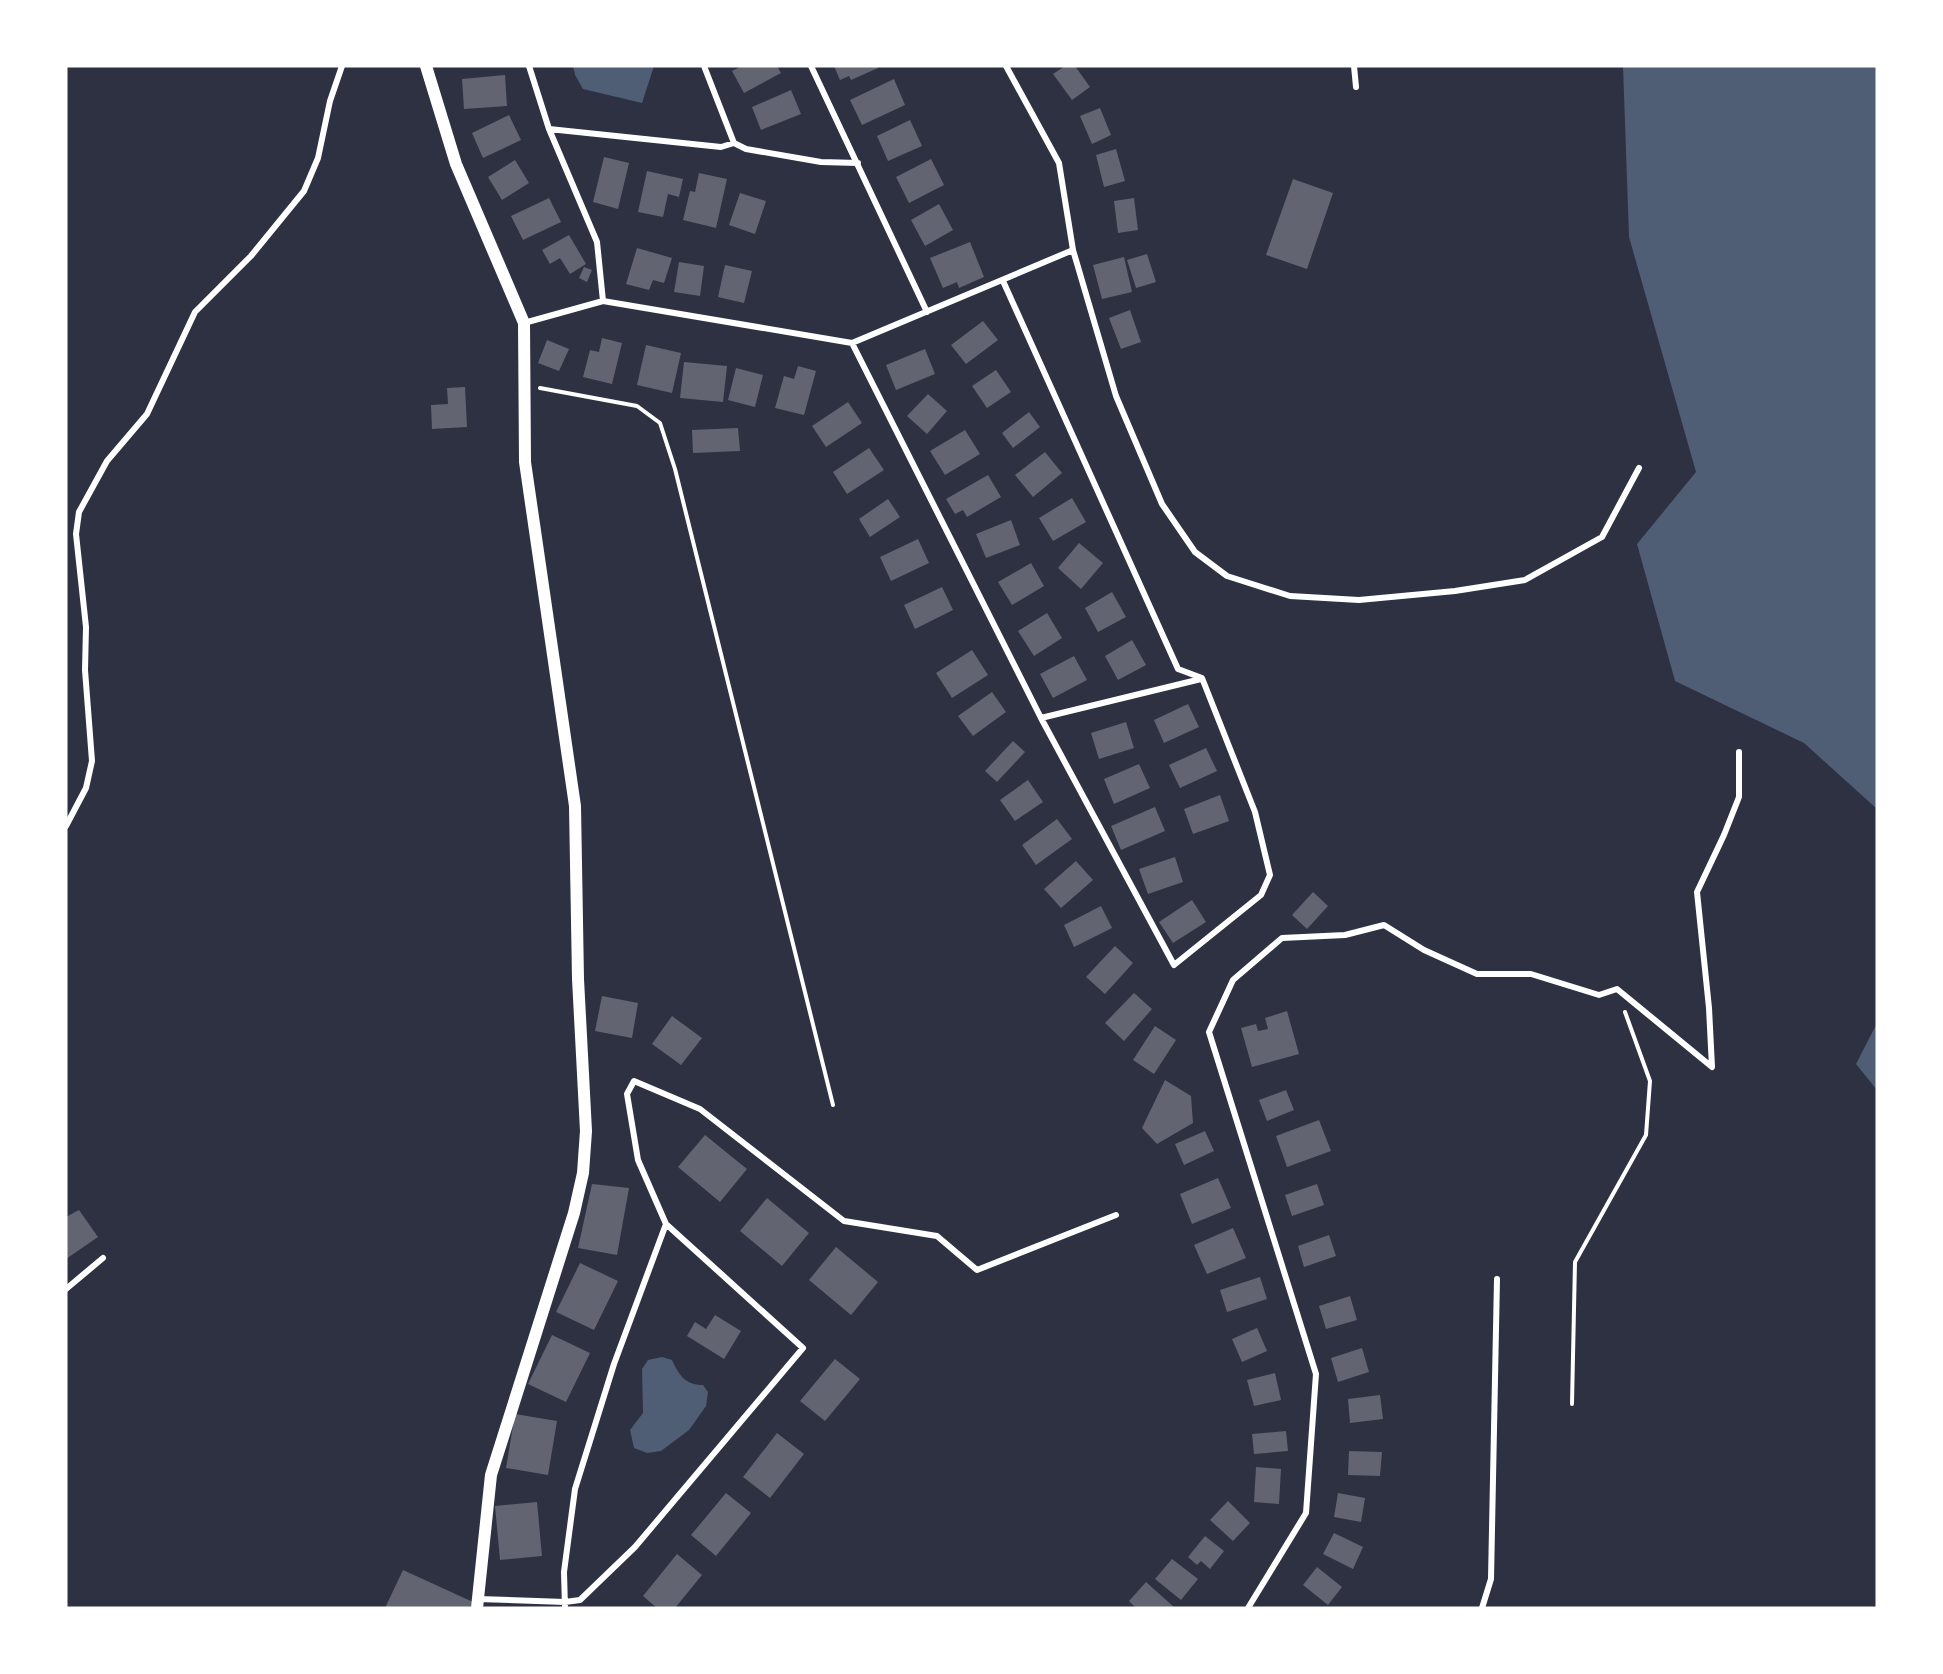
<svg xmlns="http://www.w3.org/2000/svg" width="1943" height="1674" font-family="'Crimson Pro',serif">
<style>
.water{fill:#4f5d75}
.building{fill:#626471}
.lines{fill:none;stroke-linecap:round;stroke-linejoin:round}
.path{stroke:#fff;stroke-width:4}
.minor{stroke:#fff;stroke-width:6}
.secondary{stroke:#fff;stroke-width:12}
</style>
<rect width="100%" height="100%" fill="#2d3142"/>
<!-- water -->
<path class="water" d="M573,66H654L642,103L583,89L575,75Z
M1623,66H1877V809L1804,743L1675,681L1637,544L1696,472L1629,237Z
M1877,1023V1090L1856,1064Z
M662,1357L672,1360C679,1375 685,1385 703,1385L708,1392L706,1406L689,1430L661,1451L647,1453L634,1448L630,1430L643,1413L642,1369L648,1360Z"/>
<!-- building -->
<path class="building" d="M742,66H777L781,73L744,93L732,71Z
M834,66H878V68L851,80L849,76L840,80Z
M1065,66H1075L1090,87L1072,100L1053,74Z
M505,75L507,106L464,109L462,79Z
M894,79L905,105L862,125L850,100Z
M791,90L801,114L761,130L752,107Z
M1100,108L1111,135L1092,144L1080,116Z
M509,115L521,140L483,158L472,133Z
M910,120L922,146L888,161L877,136Z
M1116,149L1125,181L1104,187L1096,155Z
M604,157L629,163L618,209L593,202Z
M931,159L944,185L909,203L896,177Z
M515,160L529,183L502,200L488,177Z
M647,171L683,179L679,197L668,194L663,217L638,212Z
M699,173L727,179L716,228L683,220L690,191L695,192Z
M1293,179L1333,193L1307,269L1266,255Z
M740,193L766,201L755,234L729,225Z
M549,198L561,222L523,240L511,216Z
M1134,198L1138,230L1118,233L1114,201Z
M939,204L953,230L925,246L911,220Z
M569,235L586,264L570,274L560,258L550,264L542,250Z
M970,242L984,277L959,288L957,282L943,288L930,258Z
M637,248L672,258L664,283L653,280L649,290L626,284Z
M1147,254L1156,282L1136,288L1127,260Z
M1124,257L1132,292L1102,299L1093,265Z
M679,262L704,266L700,296L674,292Z
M725,265L752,271L744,303L718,297Z
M584,267L592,270L587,282L579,278Z
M1130,310L1141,342L1121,349L1109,318Z
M983,321L998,340L966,364L951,345Z
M602,338L622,343L612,384L583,377L590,350L599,352Z
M547,340L569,349L559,371L538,363Z
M646,345L681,353L672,393L637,385Z
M925,349L935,374L896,390L886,365Z
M684,362L727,366L723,402L680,398Z
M798,366L816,371L804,415L775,408L784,376L794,379Z
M736,368L763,375L755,407L728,400Z
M996,370L1011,392L987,408L972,386Z
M465,387L467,427L432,429L431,405L448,404L447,388Z
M928,394L947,411L927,434L907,416Z
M848,402L862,423L826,447L812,426Z
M1029,412L1040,427L1013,448L1002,433Z
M738,428L740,451L693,453L692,430Z
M965,430L980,454L945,475L930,451Z
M869,448L884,470L847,494L833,472Z
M1045,452L1062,473L1033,497L1015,475Z
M988,475L1001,497L967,517L963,510L955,514L946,499Z
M1072,498L1086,522L1053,541L1039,518Z
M888,499L900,517L870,537L859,519Z
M1011,520L1020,545L986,558L976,534Z
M918,539L929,563L891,581L880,557Z
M1079,543L1103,563L1081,589L1058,568Z
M1031,563L1044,586L1012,605L998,582Z
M942,587L953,610L915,629L904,605Z
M1112,592L1126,617L1098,632L1085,608Z
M1047,613L1062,638L1034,656L1018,631Z
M1132,640L1146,665L1118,680L1105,656Z
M972,650L988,675L952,698L936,673Z
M1074,656L1087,680L1053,698L1040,674Z
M992,692L1006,712L973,736L958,716Z
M1188,704L1199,727L1164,743L1154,720Z
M1126,722L1134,748L1099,759L1091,733Z
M1013,741L1025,752L997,782L985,771Z
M1206,748L1217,771L1180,788L1169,765Z
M1139,764L1150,788L1114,804L1104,779Z
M1028,780L1043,802L1015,821L1000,800Z
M1220,795L1229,821L1193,834L1184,809Z
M1155,807L1165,831L1121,850L1111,826Z
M1057,819L1072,839L1036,865L1022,845Z
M1175,857L1183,882L1148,894L1139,869Z
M1076,861L1093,880L1061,908L1044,889Z
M1313,892L1328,906L1307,929L1292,915Z
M1192,900L1206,922L1173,943L1159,922Z
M1101,906L1112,928L1074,947L1064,925Z
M1115,946L1133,963L1105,994L1086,977Z
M1134,993L1152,1009L1124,1041L1105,1023Z
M602,996L638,1003L632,1038L595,1031Z
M1287,1011L1299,1054L1252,1067L1241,1028L1256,1024L1258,1031L1268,1029L1265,1018Z
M672,1016L702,1038L681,1065L652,1044Z
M1155,1026L1176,1040L1154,1074L1133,1060Z
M1165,1080L1191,1096L1193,1123L1157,1144L1142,1128Z
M1286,1090L1294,1110L1267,1121L1259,1100Z
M1319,1120L1331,1151L1287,1167L1276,1136Z
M1205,1131L1214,1151L1184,1165L1175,1144Z
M705,1135L747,1169L720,1202L678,1167Z
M1218,1178L1231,1208L1192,1224L1180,1194Z
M592,1184L629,1188L617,1255L578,1248Z
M1317,1184L1324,1205L1292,1216L1285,1195Z
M767,1198L809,1233L782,1266L740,1231Z
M79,1210L98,1237L66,1259V1217Z
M1233,1228L1246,1258L1207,1274L1194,1245Z
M1329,1235L1336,1256L1304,1267L1298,1246Z
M836,1247L878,1282L851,1315L809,1280Z
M580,1263L618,1281L594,1330L556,1312Z
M1260,1277L1267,1299L1227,1312L1220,1290Z
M1350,1296L1357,1320L1326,1329L1319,1306Z
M715,1315L741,1331L724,1359L687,1336L695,1322L706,1329Z
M1257,1328L1267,1351L1242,1362L1232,1339Z
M552,1335L590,1353L566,1402L528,1384Z
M1362,1348L1369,1372L1338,1382L1331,1358Z
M835,1359L860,1379L825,1421L800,1401Z
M1275,1373L1281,1400L1254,1406L1247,1380Z
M1380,1395L1383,1419L1350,1423L1348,1399Z
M515,1414L557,1421L548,1475L506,1468Z
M1286,1431L1288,1451L1254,1454L1252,1434Z
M777,1433L804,1454L770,1498L743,1477Z
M1349,1451L1382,1452L1380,1476L1348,1475Z
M1256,1467L1281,1469L1279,1504L1254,1502Z
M726,1493L751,1513L716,1556L691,1535Z
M1338,1493L1365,1498L1361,1522L1334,1517Z
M1228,1501L1250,1523L1233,1541L1210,1520Z
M537,1502L542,1556L500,1560L495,1506Z
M1334,1533L1363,1547L1353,1569L1323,1554Z
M1205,1536L1224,1551L1210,1569L1201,1561L1197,1565L1188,1557Z
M677,1554L702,1575L675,1608H657L643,1596Z
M1172,1559L1198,1579L1181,1600L1155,1579Z
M1317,1567L1342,1587L1328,1605L1303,1585Z
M403,1570L473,1602L470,1608H385Z
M1146,1582L1175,1608H1136L1129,1601Z"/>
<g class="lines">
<!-- path -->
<path class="path" d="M540,388L637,406L660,423L675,469L833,1105
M1572,1404L1575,1262L1646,1135L1650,1081L1625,1012"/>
<!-- minor -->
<path class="minor" d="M529,66L549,129L597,242L603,301
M704,66L734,143L746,149L821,162L858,163
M811,66L927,312
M1006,66L1059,163L1073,250L1116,396L1162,504L1195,552L1227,576L1290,596L1359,600L1455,591L1525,580L1602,537L1639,468
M1354,66L1356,87
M549,129L721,147L734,143
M524,323L603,301L852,343L1073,250
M852,343L1041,718L1174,965L1261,895L1270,875L1255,812L1202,678L1178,669L1003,281
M1041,718L1201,679
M66,826L86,788L92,761L85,670L86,627L76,534L79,512L107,461L147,414L195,312L251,256L304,191L318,158L330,101L342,66
M66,1289L103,1258
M478,1599L565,1602L580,1600L635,1547L803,1348L666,1224L638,1160L627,1094L634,1081L700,1109L844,1221L937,1236L977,1270L1116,1215
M565,1608L564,1572L575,1489L614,1364L666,1224
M1248,1608L1306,1513L1316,1374L1209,1032L1233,980L1282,938L1345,935L1384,925L1424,950L1477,974H1531L1599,995L1617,989L1712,1067L1709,1008L1697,892L1724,835L1739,797V752
M1482,1608L1491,1579L1497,1279"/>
<!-- secondary -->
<path class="secondary" d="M426,66L456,164L524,323L525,462L575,806L578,979L586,1131L583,1173L574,1213L491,1475L477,1608"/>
</g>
<!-- border -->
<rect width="1943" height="1674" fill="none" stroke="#ffffff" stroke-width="135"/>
</svg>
